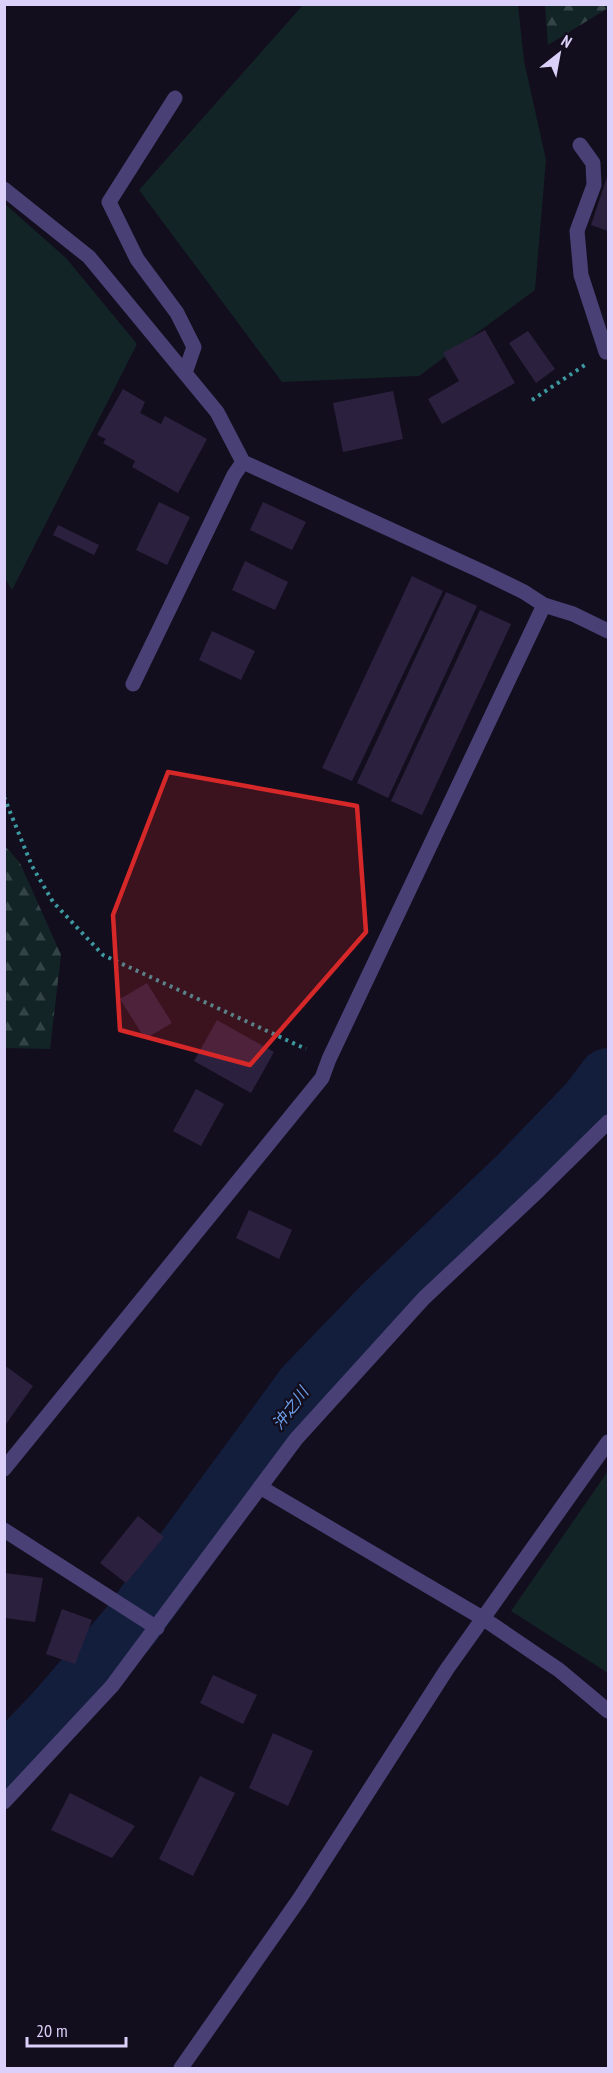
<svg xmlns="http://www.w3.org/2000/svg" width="613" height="2073" font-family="'PT Sans Narrow','Noto Sans JP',sans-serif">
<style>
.grass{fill:#122426}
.forest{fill:url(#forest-firs)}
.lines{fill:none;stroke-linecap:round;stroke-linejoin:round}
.river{stroke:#131d3c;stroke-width:60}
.building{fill:#2b213f}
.path{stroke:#3d99a0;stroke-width:4;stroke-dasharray:3 4.5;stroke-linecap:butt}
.service{stroke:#494075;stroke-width:15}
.minor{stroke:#494075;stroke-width:15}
.tertiary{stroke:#494075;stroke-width:15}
.marked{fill:#d62828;fill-opacity:0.2;stroke:#d62828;stroke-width:4.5;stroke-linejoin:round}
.labels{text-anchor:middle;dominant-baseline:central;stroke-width:4.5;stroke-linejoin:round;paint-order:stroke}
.water-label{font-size:16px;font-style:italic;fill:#6c9feb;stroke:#130e1d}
</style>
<defs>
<pattern id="forest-firs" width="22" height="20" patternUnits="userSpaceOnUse" patternTransform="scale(1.5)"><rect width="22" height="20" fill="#122426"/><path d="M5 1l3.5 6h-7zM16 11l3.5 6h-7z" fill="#344346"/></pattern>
</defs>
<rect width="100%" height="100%" fill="#130e1d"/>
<!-- grass -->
<path class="grass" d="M303,5H518L524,61L546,160L535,290L419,376L282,382L139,190Z
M5,204L66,258L137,344L12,590L4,577Z
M608,1471V1673L511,1611Z"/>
<!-- forest -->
<path class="forest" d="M545,5H608V8L548,45Z
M4,845L20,863L61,955L50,1049L5,1048Z"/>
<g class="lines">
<!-- river -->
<path class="river" d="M4,1766L55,1713L130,1626L305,1387L382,1307L518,1177L590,1102L608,1078"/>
</g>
<!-- building -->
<path class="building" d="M608,174V231L591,225Z
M485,330L515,383L442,424L428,399L459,381L443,353Z
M528,331L555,369L536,383L509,343Z
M123,389L145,402L140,413L161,424L165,416L207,439L178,493L132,467L135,461L103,443L106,439L97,435Z
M393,391L403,439L343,452L333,403Z
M159,502L190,517L167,565L136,550Z
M263,502L306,522L292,550L250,530Z
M58,525L99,545L94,555L53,535Z
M245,561L288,582L275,610L232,590Z
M412,576L443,591L352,781L322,768Z
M446,592L477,606L388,798L357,783Z
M480,610L511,624L422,815L391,801Z
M212,631L255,651L241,680L199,660Z
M147,983L172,1023L145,1039L120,999Z
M217,1020L274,1052L251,1093L194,1061Z
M196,1089L224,1104L201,1146L173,1131Z
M249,1210L292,1230L279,1259L236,1238Z
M4,1365L33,1386L6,1424L4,1423Z
M138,1516L164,1537L126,1583L100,1563Z
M5,1573L43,1578L35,1622L5,1618Z
M62,1609L92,1620L75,1664L46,1654Z
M213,1675L257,1695L243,1724L200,1703Z
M273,1733L313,1751L288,1806L249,1788Z
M200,1776L235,1793L193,1876L159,1859Z
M70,1793L135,1826L112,1858L51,1830Z"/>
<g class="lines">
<!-- path -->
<path class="path" d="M532,400L585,365
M4,797L32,866L53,902L103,955L306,1049"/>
<!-- service -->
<path class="service" d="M580,145L593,163L594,185L577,231L581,275L606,352"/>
<!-- minor -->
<path class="minor" d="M175,98L109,202L137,259L177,313L194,347L185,373
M4,189L89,257L217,412L243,462L483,572L524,592L544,605L573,614L608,631
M133,684L234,475L243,462
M4,1469L322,1078L329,1059L544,605
M260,1487L484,1619L559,1670L608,1711
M4,1530L157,1628
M181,2068L300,1898L447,1669L608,1442"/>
<!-- tertiary -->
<path class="tertiary" d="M4,1802L112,1686L296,1439L424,1298L539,1190L608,1122"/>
</g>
<!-- marked area -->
<path class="marked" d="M168,772L357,806L366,932L250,1065L120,1030L113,915Z"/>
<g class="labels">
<!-- water labels -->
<g class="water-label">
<text transform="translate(290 1408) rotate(-53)">沖之川</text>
</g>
</g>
<!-- border -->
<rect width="613" height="2073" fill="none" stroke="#dad0f9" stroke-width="12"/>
<!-- north arrow -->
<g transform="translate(559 54) rotate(31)" stroke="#130e1d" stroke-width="4.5" paint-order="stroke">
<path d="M0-4.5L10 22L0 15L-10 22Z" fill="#dad0f9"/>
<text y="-9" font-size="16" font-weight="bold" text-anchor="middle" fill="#dad0f9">N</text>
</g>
<!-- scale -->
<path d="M27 2037v9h99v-9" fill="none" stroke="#dad0f9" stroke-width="3"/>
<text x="36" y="2037" font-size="18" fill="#dad0f9" stroke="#130e1d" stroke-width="4.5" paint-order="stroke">20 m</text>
</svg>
